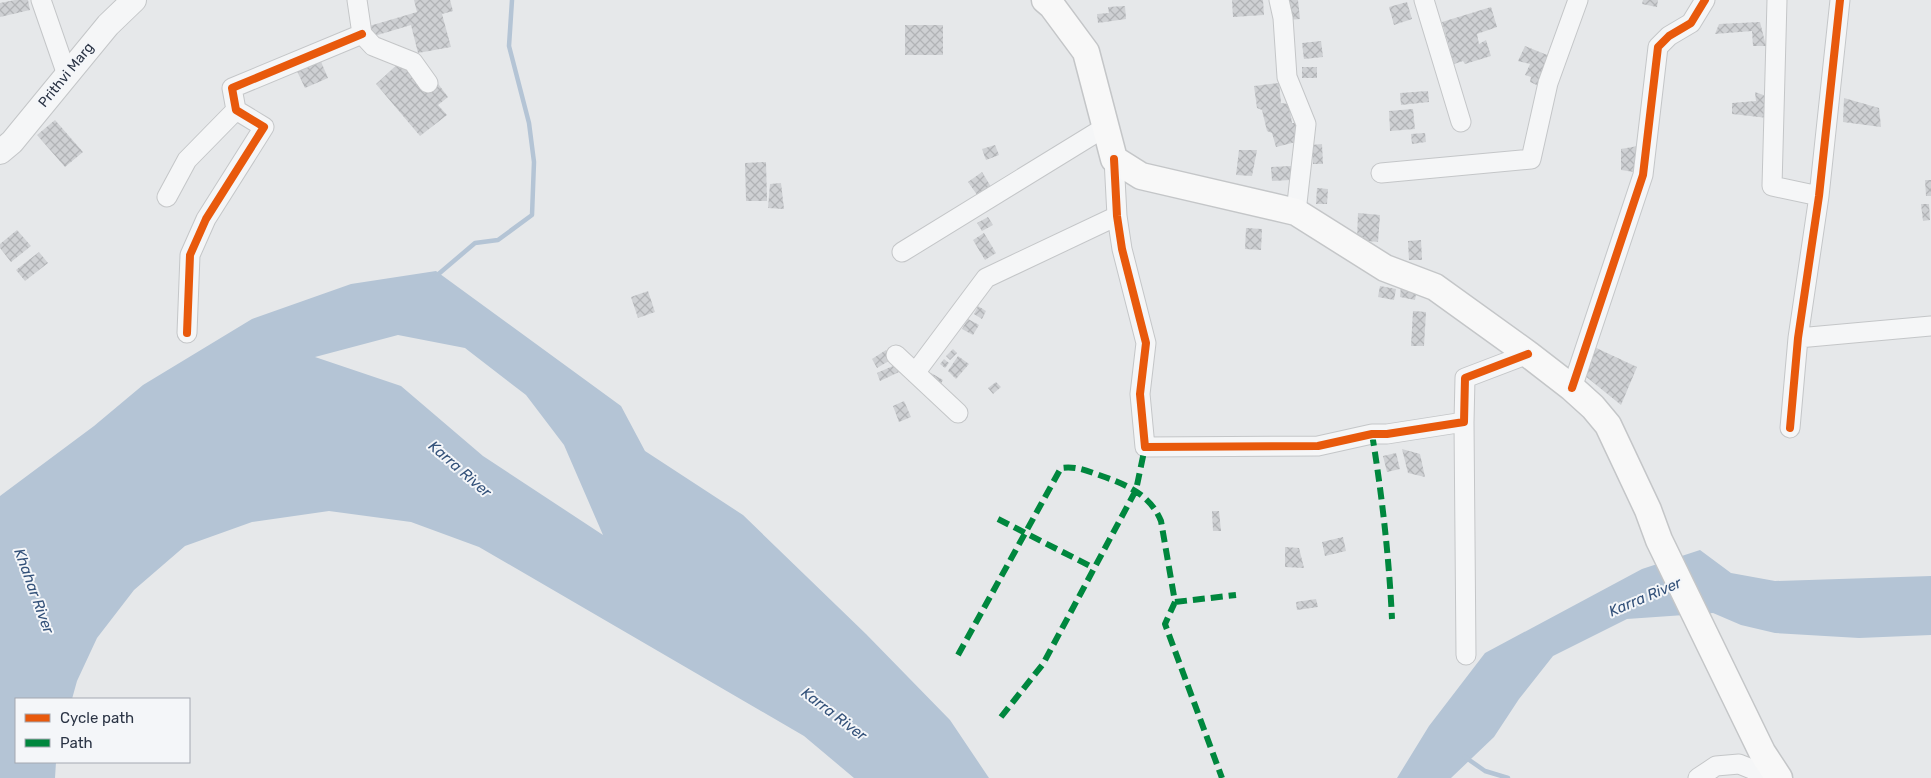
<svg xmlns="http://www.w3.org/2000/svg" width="1931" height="778" font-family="Rubik,sans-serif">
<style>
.water{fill:#b4c4d5;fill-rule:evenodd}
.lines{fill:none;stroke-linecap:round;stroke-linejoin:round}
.stream{stroke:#b4c4d5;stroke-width:4.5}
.building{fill:url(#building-cross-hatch)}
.minor-casing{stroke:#c4c6c8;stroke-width:21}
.tertiary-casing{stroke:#c4c6c8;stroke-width:26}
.secondary-casing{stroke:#c4c6c8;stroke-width:29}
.minor{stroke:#f5f6f7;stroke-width:19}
.tertiary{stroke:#f5f6f7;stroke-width:24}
.secondary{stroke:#f8f8f8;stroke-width:26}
.quiet{stroke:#00873e;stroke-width:6;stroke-dasharray:12 6;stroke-linecap:butt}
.cycleway-casing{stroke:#f4f6f9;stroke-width:11}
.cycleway{stroke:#e8590c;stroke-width:8}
.labels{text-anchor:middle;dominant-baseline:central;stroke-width:4;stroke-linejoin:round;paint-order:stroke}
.street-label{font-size:14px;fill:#2b3445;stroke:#f4f6f9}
.water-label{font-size:15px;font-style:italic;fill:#34527a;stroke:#f4f6f9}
</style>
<defs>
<pattern id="building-cross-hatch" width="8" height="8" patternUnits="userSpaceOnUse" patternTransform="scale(1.25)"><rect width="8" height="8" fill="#ced0d3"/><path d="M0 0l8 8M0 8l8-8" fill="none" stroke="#b1b3b6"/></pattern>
</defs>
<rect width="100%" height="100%" fill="#e6e8ea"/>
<!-- water -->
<path class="water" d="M436,271L621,406L645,451L743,515L866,634L950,720L989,778H854L804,736L479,547L411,522L329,511L252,522L185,546L134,590L97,638L77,681L72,699H16V762H56L55,778H0V496L94,426L143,385L252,319L351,284ZM398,335L465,348L526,395L564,445L603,535L483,456L401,386L315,357Z
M1700,550L1731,573L1775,581L1931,576V635L1859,638L1775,633L1741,625L1713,613L1627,619L1553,656L1519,699L1494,737L1451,778H1397L1429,726L1485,653L1642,569Z"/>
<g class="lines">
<!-- stream -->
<path class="stream" d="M435,277L475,243L498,240L532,215L534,162L529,123L509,46L512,0
M1465,757L1485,771L1508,778"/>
</g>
<!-- building -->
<path class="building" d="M15,0H28L30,10L0,17V3Z
M414,0H450L453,11L442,14L451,47L418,53L411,25L371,37L366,27L417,12Z
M1232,0H1263L1264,15L1233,17Z
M1286,0H1298L1300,19L1288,20Z
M1643,0H1658L1657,7L1642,4Z
M1407,2L1412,19L1394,25L1389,7Z
M1125,6L1126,19L1098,23L1097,14L1109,13L1108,7Z
M1491,7L1497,27L1477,34L1479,44L1486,40L1491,56L1465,64L1463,61L1454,64L1442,22Z
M1760,22L1766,46H1753L1752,31L1715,34L1719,24Z
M905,25H943V55H905Z
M1321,41L1323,57L1304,59L1302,43Z
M1525,46L1552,57L1541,87L1530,82L1531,77L1525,75L1530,64L1518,61Z
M319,57L328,78L305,88L295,67Z
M400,62L436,81L448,97L438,105L447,115L420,136L376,84Z
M1302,67H1317V78H1302Z
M1279,83L1281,103L1289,104L1292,123H1300V141L1276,147L1272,133L1267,131L1262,110L1257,108L1254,86Z
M1428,91L1429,102L1401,105L1400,93Z
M1755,92L1769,97L1768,118L1732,114V103L1756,101Z
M1844,98L1879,108L1881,127L1843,122Z
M1413,109L1415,129L1390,131L1389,111Z
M55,120L83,152L65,167L37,135Z
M1425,133L1426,142L1412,144L1411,134Z
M1322,144L1323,164H1313L1312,145Z
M995,145L999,155L986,160L982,149Z
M1638,146L1634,172L1621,170V149Z
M1239,150H1257L1252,176L1236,175Z
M766,162L767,201H746L745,163Z
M1291,166V180L1272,181L1271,167Z
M982,172L993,190L980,199L968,182Z
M1925,180H1931V196H1926Z
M781,183L784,209L768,208L770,184Z
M1317,188L1328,189L1327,204H1316Z
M1921,204H1929L1930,220L1923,221Z
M1358,213L1380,215L1378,242L1357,240Z
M988,217L993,225L982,231L977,223Z
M1246,228L1262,229L1261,250L1245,249Z
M17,230L31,246L11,262L0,248V244Z
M984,233L996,253L985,260L973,240Z
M1421,240L1422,260H1409L1408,241Z
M39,252L48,263L25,281L16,270Z
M1380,286L1396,289L1394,300L1378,297Z
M1401,286L1417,288L1415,300L1400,297Z
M648,291L655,312L638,318L631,297Z
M978,306L986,311L982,319L974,314Z
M1413,311L1426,312L1424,346H1411Z
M968,319L979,325L973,335L962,329Z
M1592,346L1637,367L1621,405L1584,375Z
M953,349L957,353L950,360L946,356Z
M886,350L892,359L877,368L872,359Z
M958,356L969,364L956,379L948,371Z
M944,359L949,363L945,368L940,364Z
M895,365L899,372L880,381L877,373Z
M931,373L943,380L939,387L927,381Z
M996,382L1001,387L993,394L988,388Z
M904,401L911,417L899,422L893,406Z
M1402,449L1420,454L1425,477L1408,473Z
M1396,453L1400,469L1387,472L1383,456Z
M1212,511H1219L1221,531H1213Z
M1343,537L1346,551L1325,556L1322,542Z
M1285,547L1299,548L1304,568L1285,567Z
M1316,599L1318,607L1297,610L1296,602Z"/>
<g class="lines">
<defs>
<path id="minor" d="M41,0L67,75
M357,0L362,34L373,46L413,62L428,83
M1279,0L1283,18L1287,77L1306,124L1296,212
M1424,0L1461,122
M1777,0L1772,186L1819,196
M1114,159L1117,216L1122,249L1146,343L1140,394L1145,447L1318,446L1372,434H1387L1464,422L1465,378L1528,354
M1381,173L1531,159L1548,83L1578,0
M167,197L187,160L236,110
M902,252L1107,126
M187,333L190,255L206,219L264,127L236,110L232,88L362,34
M1798,338L1931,326
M896,355L958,413
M915,373L986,278L1117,216
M1572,388L1643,175L1658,47L1669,36L1691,23L1705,0
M1464,422L1466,655
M1790,428L1798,338L1819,196L1840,0
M1698,778L1716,766L1739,764L1774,778"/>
<path id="tertiary" d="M0,152L12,142L108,25L134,0"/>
<path id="secondary" d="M1045,0L1052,6L1086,52L1114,159L1141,176L1296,212L1385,268L1435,287L1528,354L1572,388L1593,407L1608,425L1648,510L1659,540L1762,752L1779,778"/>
</defs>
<!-- minor casing -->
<use href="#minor" class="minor-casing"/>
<!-- tertiary casing -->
<use href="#tertiary" class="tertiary-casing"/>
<!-- secondary casing -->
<use href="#secondary" class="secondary-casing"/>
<!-- minor -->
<use href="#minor" class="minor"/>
<!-- tertiary -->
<use href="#tertiary" class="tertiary"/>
<!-- secondary -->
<use href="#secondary" class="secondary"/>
<!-- quiet -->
<path class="quiet" d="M1372,434C1382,495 1389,557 1392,619
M998,519L1094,568
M1175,602L1236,595
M958,655L1061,468C1075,466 1085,470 1099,475C1125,484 1150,494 1161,521L1175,602L1165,624L1222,778
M1001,717L1043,664L1136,490L1145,447"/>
<defs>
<path id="cycleway" d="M1114,159L1117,216L1122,249L1146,343L1140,394L1145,447L1318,446L1372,434H1387L1464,422L1465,378L1528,354
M187,333L190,255L206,219L264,127L236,110L232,88L362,34
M1572,388L1643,175L1658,47L1669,36L1691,23L1705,0
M1790,428L1798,338L1819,196L1840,0"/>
</defs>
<!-- cycleway casing -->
<use href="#cycleway" class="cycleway-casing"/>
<!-- cycleway -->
<use href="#cycleway" class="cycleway"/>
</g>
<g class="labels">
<!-- street labels -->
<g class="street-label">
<text transform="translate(66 75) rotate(-51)">Prithvi Marg</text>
</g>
<!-- water labels -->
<g class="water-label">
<text transform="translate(460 469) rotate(41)">Karra River</text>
<text transform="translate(34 591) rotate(70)">Khahar River</text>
<text transform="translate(1645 597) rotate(-23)">Karra River</text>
<text transform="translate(834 714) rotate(37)">Karra River</text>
</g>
</g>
<!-- legend -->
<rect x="15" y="698" width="175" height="65" fill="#f4f6f9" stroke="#a4a8b1"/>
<rect x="25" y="714" width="25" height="8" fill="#e8590c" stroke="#a4a8b1"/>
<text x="60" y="723" font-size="15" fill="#2b3445">Cycle path</text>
<rect x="25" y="739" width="25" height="8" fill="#00873e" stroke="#a4a8b1"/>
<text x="60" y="748" font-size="15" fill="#2b3445">Path</text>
</svg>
